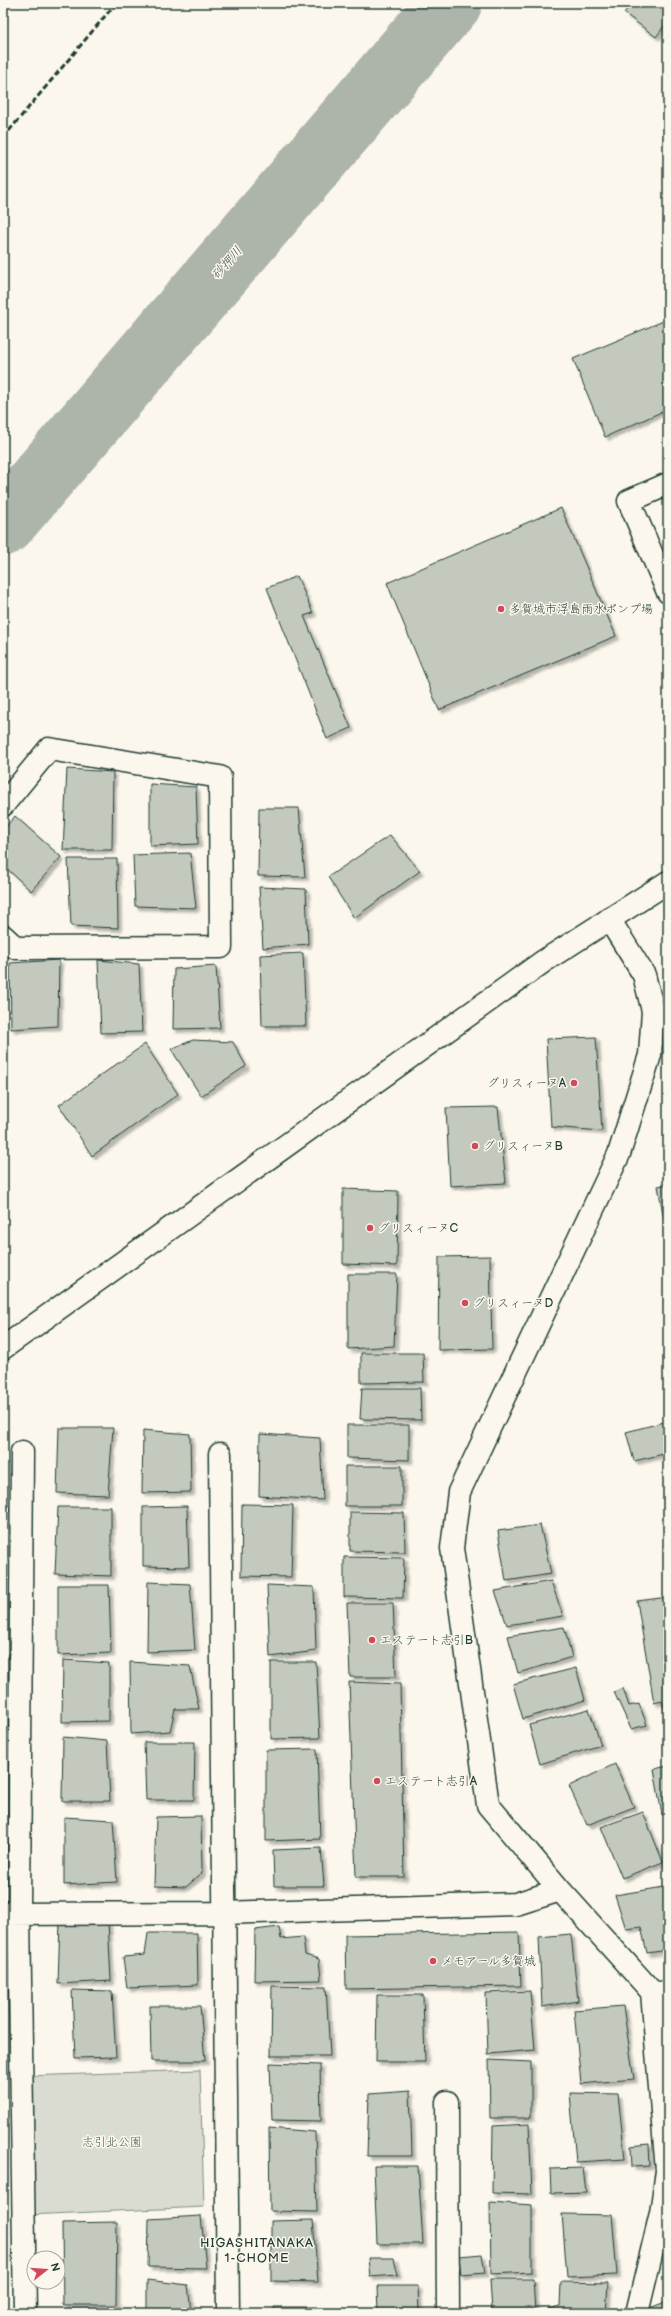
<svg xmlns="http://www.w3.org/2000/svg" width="671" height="2316" font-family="'Balsamiq Sans','Klee One',sans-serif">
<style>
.green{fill:#dbdcd1;stroke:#7d8c82}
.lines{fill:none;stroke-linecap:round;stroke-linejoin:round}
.river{stroke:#adb4aa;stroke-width:64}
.building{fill:#c4c9be;stroke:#1f3d34;filter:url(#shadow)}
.street-casing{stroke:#1f3d34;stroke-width:25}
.secondary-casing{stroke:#1f3d34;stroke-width:25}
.street{stroke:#fbf7ec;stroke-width:22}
.secondary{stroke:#fbf7ec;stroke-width:22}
.rail{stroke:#1f3d34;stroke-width:3;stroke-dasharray:6 3;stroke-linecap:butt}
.poi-dot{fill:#d1495b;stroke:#fbf7ec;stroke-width:1.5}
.labels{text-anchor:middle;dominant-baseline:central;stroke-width:3;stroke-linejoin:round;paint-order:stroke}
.poi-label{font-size:12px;fill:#1f3d34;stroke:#fbf7ec;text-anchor:start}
.park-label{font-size:12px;fill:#455d53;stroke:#fbf7ec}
.water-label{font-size:13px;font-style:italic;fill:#425b52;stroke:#fbf7ec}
.neighbourhood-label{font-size:13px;letter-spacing:1px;fill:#1f3d34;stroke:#fbf7ec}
</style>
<defs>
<filter id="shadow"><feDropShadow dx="3.5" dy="3.5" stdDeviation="1" flood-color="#0004"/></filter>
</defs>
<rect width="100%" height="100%" fill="#fbf7ec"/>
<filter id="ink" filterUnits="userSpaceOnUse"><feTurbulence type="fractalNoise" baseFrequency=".025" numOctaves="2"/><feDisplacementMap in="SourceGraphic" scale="8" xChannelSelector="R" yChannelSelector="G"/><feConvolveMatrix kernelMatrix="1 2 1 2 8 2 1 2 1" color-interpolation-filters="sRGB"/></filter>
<g filter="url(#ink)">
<!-- green -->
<path class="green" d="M200,2070L204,2207L27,2215V2076Z"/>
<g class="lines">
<!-- river -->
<path class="river" d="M3,524L450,3"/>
</g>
<!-- building -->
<path class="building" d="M632,3H668V21L656,37L624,13Z
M668,319V409L605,437L573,359Z
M561,508L616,636L439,710L387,583Z
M297,576L313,613L304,616L351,728L327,739L267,588Z
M67,769L113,772L112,850H63Z
M150,784L196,787L198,844L150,846Z
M259,808H299L305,877L258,876Z
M15,816L61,857L31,891L3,865V830Z
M390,835L420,871L354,918L328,877Z
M190,853L196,908L135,906L133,855Z
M68,859H117L118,928L71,926Z
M259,887L306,889L308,944L263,948Z
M303,953L306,1026H262L260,955Z
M59,960L58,1026L11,1029L10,963Z
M98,960L139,964L142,1032L101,1033Z
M216,966L220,1028L173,1029L174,969Z
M596,1037L602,1131L551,1127L546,1039Z
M193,1040L233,1042L246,1066L201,1096L171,1049Z
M145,1044L178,1094L92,1156L59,1105Z
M498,1107L506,1183L450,1186L446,1108Z
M668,1184V1242L658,1186Z
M343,1189L398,1191L397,1266L343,1264Z
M490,1256L492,1349L438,1350L439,1257Z
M348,1274H397L394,1346L348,1349Z
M361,1353H423L424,1382L361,1383Z
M362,1388H420L421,1420L360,1419Z
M668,1421V1453L634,1461L626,1432Z
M347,1425H409V1460L347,1458Z
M59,1428H113L108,1495L57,1493Z
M143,1430L190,1434L191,1492L142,1493Z
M260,1434L320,1438L323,1500L259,1496Z
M345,1466H402V1506H345Z
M242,1504L293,1505L291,1577L241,1576Z
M187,1506L189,1567L143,1566V1507Z
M58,1507H111V1576L55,1574Z
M350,1512L404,1513L405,1552L350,1551Z
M540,1525L551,1574L506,1581L498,1531Z
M344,1557L404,1558L403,1598L344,1597Z
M551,1581L563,1616L507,1625L495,1591Z
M148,1582L190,1584L195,1650L147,1652Z
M58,1585H109L111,1653L58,1655Z
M267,1585L314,1587L316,1651L270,1657Z
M668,1597V1722L662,1701L654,1703L637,1601Z
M347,1603H393L396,1677H350Z
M564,1627L572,1657L518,1673L508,1636Z
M63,1660L109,1663V1721L62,1722Z
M130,1662L190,1666L199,1709H175L170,1731L131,1734Z
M271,1662H316L320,1738L271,1739Z
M576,1668L585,1700L523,1719L513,1684Z
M349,1682L400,1684L404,1877H356Z
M623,1688L629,1706L639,1704L647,1725L631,1729L614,1692Z
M589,1709L601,1745L540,1764L529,1725Z
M63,1737L107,1741L110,1801H62Z
M144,1742H195L194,1800H146Z
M317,1749L320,1839L266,1841V1750Z
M615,1764L634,1807L587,1825L569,1786Z
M668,1766V1813L662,1815L654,1769Z
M643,1812L663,1862L622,1878L601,1827Z
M201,1816L202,1873L186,1887L154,1886L156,1817Z
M64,1817L113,1820L117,1882L64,1885Z
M321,1848L324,1886H274L273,1850Z
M664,1887L668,1907V1950L647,1953L641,1927L626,1929L615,1895Z
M60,1922H108L111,1981L58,1984Z
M279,1927L281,1939L303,1937L305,1955L319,1959L321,1980L254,1981L255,1930Z
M519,1932L521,1986L346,1989L345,1935Z
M148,1933H197L198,1985L127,1988L123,1957L145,1955Z
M571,1934L578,2001L542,2007L539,1937Z
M272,1986L326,1987L330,2056H271Z
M72,1990L112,1991L116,2057L75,2058Z
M530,1991L535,2050L488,2054L486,1993Z
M377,1995H423L425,2062H376Z
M150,2006H200L205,2061H151Z
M623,2006L634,2079L581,2084L574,2010Z
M489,2060L531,2062V2118H490Z
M270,2063L320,2065L321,2121L272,2120Z
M410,2091L412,2156H367L369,2094Z
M570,2093L618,2094L625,2159L576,2162Z
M529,2124L532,2194L492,2193L493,2126Z
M269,2128L315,2132L317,2212L270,2211Z
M649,2144L650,2166L632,2167L631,2146Z
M374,2166H418L423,2244H377Z
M583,2168L586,2192L551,2193L550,2169Z
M490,2202L532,2205V2272L491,2274Z
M562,2214L612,2215L617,2275L567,2277Z
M201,2216L206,2268L148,2267L149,2219Z
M313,2220L318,2282L271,2281V2221Z
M117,2222L116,2305H63L62,2223Z
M482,2254L485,2273L461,2275L459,2256Z
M368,2258H394L398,2275L370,2277Z
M490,2279H533L535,2313H492Z
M147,2280L188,2285L191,2313H147Z
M561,2282L608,2283L606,2313H549L548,2309L560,2306Z
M377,2286H418L419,2313H378Z
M668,2301V2313H649L647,2309Z
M274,2307H317V2313H274Z"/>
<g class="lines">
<defs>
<path id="street" d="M668,484L629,501L668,592
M3,805L49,749L220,777L221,947L16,948L3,936
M609,919L644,975L653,1011L650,1055L619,1154L459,1492L452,1548L488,1805L560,1890L652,1992L668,1994
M22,1452L19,1914L25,2313
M220,1454L228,2313
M3,1914L223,1913L516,1904L560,1890
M447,2102L448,2313
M637,2313L661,2213L667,2171L652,1992"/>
<path id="secondary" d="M3,1348L544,961L668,882"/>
</defs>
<!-- street casing -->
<use href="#street" class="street-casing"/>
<!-- secondary casing -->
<use href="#secondary" class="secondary-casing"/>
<!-- street -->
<use href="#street" class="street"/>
<!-- secondary -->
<use href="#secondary" class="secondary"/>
<!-- rail -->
<path class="rail" d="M3,138L116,3"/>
</g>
</g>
<!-- markers -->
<g class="poi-dot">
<circle cx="501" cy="609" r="4"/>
<circle cx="574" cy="1083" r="4"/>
<circle cx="475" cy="1146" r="4"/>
<circle cx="370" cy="1228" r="4"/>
<circle cx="465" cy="1303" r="4"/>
<circle cx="372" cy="1640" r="4"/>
<circle cx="377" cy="1781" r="4"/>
<circle cx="433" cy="1961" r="4"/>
</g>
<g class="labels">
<!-- poi labels -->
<g class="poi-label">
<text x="509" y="609">多賀城市浮島雨水ポンプ場</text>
<text x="566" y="1083" text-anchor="end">グリスィーヌA</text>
<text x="483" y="1146">グリスィーヌB</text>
<text x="378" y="1228">グリスィーヌC</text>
<text x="473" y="1303">グリスィーヌD</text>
<text x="380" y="1640">エステート志引B</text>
<text x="385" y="1781">エステート志引A</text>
<text x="441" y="1961">メモアール多賀城</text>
</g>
<!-- park labels -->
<g class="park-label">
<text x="112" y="2142">志引北公園</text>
</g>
<!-- water labels -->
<g class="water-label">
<text transform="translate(227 263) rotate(-49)">砂押川</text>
</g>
<!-- neighbourhood labels -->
<g class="neighbourhood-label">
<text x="257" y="2243">HIGASHITANAKA<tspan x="257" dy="15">1-CHOME</tspan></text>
</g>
</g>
<!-- margin -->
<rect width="671" height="2316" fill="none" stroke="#fbf7ec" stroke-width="16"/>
<rect x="8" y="8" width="655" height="2300" fill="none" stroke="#1f3d34" stroke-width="1.5" filter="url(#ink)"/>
<!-- north arrow -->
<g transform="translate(46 2270) rotate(73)"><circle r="19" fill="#fbf7ec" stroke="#a3ada2"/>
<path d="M0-3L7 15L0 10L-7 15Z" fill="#d1495b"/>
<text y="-6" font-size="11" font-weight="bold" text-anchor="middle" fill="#1f3d34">N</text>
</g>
</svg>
